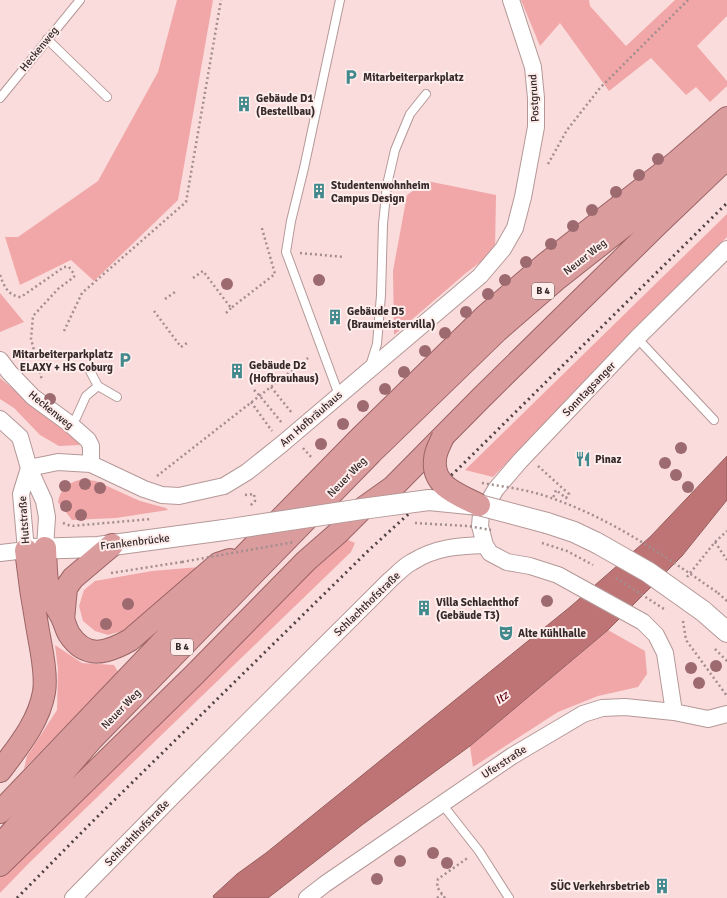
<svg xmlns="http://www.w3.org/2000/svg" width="727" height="898" font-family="Signika,sans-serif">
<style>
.green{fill:#f1a7a8}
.water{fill:#be7475;stroke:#955e5e}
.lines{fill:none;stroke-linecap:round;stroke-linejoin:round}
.service-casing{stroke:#b49897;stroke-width:10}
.minor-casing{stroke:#b49897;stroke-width:18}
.tertiary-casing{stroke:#b49897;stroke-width:22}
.trunk-casing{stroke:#9b6465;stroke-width:24}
.path{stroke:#a38d8d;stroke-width:2.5;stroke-dasharray:2 3;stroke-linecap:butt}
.service{stroke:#fff;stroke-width:8}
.minor{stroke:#fff;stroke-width:16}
.tertiary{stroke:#fff;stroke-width:20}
.trunk{stroke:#db9c9e;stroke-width:22}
.rail{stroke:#504242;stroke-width:3;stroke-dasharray:2 4;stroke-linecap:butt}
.tertiary-bridge-casing{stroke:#b49897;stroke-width:22;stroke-linecap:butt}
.trunk-bridge-casing{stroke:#9b6465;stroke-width:24;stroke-linecap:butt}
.path-bridge{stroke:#a38d8d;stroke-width:2.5;stroke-dasharray:2 3;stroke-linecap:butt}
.tertiary-bridge{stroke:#fff;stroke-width:20}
.trunk-bridge{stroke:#db9c9e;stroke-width:22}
.tree{fill:#9d6a6f}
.labels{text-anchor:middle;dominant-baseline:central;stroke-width:4;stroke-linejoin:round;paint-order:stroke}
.shield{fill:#ffedec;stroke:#726464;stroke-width:1}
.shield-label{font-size:10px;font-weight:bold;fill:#352a29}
.street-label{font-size:11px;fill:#352a29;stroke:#ffedec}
.poi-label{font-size:11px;font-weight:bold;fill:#352a29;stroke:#ffedec;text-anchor:start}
.water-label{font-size:12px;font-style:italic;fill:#600015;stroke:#ffedec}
</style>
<rect width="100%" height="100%" fill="#fadcdc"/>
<!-- green -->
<path class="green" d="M177,0H213L178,200L94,281L71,260L20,285L5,237H18L98,181L158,72Z
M521,0H589L590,6L626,46L675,0H727V16L697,46L727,81V86L710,102L696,87L686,95L651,58L609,91L560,23L540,46Z
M427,181L496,195L495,251L466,273L394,335L393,271L407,195Z
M727,214V237L632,333L493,477L465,470Z
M0,293L24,322L0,332Z
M0,378L34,406L71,428L80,445L59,446L40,435L14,408L0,399Z
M82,479L96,481L140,501L166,508L168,510L116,518L72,520L58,502C62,486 67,484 82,479Z
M344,538L355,543L351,552L29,863L0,893V875Z
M199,567L133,624L122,631L108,635L95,631L83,621L79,606L84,590L95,581L152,571Z
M608,630L645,651L647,674L638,687L598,696L558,712L473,767L470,746Z
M55,645L82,663L114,665L118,672L24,769L27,756L57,710L58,670Z"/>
<!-- water -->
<path class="water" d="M727,456V500L682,556L608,630L470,746L362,825L268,898H214L213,896L237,874L266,853L570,607L650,537Z"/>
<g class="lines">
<defs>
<path id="service" d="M47,39L107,97
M0,98L80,0
M637,338L714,420
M370,366L377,344L381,295L383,224L387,185L395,150L410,114L426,94
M90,371L98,386
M339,395L286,252L291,221L304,168L340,0
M70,424L76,418L86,396L98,386L117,397
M442,804L479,851L509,898"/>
<path id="minor" d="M0,360L9,372L33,397L70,424L88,440L91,446V464
M0,419L20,437L29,468L44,501L47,517L45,548
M29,468L58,462L91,464L144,489L162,495L179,496L224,486L247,472L282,444L480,276L503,249L515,228L523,197L536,127V98L533,67L511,0
M0,553L26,550L21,494L29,468
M674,712L665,653L656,635L643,622L558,575L530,566L507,562L490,553L485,545L480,526L481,514L496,489L520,461L637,338L727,249
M73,898L173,796L390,580C397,574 404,566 412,562C436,547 458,546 485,545
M307,898L325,884L512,756L583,714L602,708L625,707L674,712L708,719L727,714"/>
<path id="tertiary" d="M547,523L574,532L597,543
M30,549L98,547L224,530
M703,611L727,632"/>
<path id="trunk" d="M45,548C46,562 45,582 50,594C53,603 59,611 63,619C65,624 66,629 69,634C86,660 107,653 130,640L218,564L230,560
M63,620L66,588L73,578L112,545
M0,771C18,747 39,722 44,692C47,675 41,648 38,631C33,604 29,577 26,550
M0,812L246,554L359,439L485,316L544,265L674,164L727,118
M0,846L92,739L371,453L497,331L558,278L685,178L727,143
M0,865L194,675L306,561L338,533L362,509L393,487L482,397L658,224L727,158"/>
</defs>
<!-- service casing -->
<use href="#service" class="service-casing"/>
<!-- minor casing -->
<use href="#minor" class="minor-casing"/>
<!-- tertiary casing -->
<use href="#tertiary" class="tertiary-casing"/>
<!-- trunk casing -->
<use href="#trunk" class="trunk-casing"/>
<!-- path -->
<path class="path" d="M548,164L567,130L600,88L688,0
M300,253L344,257
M0,275C4,286 8,296 21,297L64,267H69L74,274V277L58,289L33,316L31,339L42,380
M193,278L203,271L231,308L275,274L261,225
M165,299L175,292
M154,311L181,347L187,343
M226,313L231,308
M64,331L82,293L186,202L221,0
M271,387L292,413
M254,390L260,396L282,423
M251,402L272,431
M303,448L312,458
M538,466L569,494L566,498L556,490L553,498
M157,476L308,358
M245,495L254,494L255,501L249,507
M63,523L71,526L151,519
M715,542L727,560
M111,573L182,562
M687,577L715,542L727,531
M718,593L727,601
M683,621L686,640L727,696
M715,649L727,661
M437,898L442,894
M445,898L437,887L438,879L469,857"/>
<!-- service -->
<use href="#service" class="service"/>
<!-- minor -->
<use href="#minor" class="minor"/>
<!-- tertiary -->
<use href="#tertiary" class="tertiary"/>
<!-- trunk -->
<use href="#trunk" class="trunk"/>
<!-- rail -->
<path class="rail" d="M17,898L90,824L370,549L458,469L727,203"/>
<defs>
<path id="tertiary-bridge" d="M224,530L362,509L429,500L479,505L547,523
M597,543L648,572L703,611"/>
<path id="trunk-bridge" d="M443,437C440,444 435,452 435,460C432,487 460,495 479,505"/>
</defs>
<!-- tertiary-bridge casing -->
<use href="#tertiary-bridge" class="tertiary-bridge-casing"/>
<!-- trunk-bridge casing -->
<use href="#trunk-bridge" class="trunk-bridge-casing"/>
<!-- path-bridge -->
<path class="path-bridge" d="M482,483C506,487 531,490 554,499C614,520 666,557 718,593
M415,523L468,526L491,530
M542,543L567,551L593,565
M182,562L294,542
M616,578L664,609"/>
<!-- tertiary-bridge -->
<use href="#tertiary-bridge" class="tertiary-bridge"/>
<!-- trunk-bridge -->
<use href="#trunk-bridge" class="trunk-bridge"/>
</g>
<!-- trees -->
<g class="tree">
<circle cx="658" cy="159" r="6"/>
<circle cx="639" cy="175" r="6"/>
<circle cx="616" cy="192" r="6"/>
<circle cx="592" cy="210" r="6"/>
<circle cx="573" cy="226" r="6"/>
<circle cx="551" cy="244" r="6"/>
<circle cx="526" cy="262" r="6"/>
<circle cx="319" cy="280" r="6"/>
<circle cx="505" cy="280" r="6"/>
<circle cx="227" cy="284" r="6"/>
<circle cx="488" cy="294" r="6"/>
<circle cx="466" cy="312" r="6"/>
<circle cx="445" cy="333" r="6"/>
<circle cx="425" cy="351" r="6"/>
<circle cx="404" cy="372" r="6"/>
<circle cx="385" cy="389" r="6"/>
<circle cx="50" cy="399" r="6"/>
<circle cx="363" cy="406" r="6"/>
<circle cx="343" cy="424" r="6"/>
<circle cx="321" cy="444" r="6"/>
<circle cx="681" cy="448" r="6"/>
<circle cx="665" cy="463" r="6"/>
<circle cx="676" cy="475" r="6"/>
<circle cx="85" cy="484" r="6"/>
<circle cx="65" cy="486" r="6"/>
<circle cx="688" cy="487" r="6"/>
<circle cx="100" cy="488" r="6"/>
<circle cx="66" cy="506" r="6"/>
<circle cx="81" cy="515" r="6"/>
<circle cx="547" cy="601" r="6"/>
<circle cx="128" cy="604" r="6"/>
<circle cx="106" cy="624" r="6"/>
<circle cx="716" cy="666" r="6"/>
<circle cx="691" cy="668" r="6"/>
<circle cx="699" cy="683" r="6"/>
<circle cx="433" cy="853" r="6"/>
<circle cx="400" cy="861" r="6"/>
<circle cx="447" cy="863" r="6"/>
<circle cx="377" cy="879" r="6"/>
</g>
<!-- icons -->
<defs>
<symbol id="parking-bare" viewBox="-9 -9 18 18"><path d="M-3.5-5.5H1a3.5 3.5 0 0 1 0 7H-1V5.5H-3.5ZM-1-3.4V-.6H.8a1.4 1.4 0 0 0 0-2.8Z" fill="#41898c" stroke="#ffedec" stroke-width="2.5" paint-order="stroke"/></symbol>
<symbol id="building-bare" viewBox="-9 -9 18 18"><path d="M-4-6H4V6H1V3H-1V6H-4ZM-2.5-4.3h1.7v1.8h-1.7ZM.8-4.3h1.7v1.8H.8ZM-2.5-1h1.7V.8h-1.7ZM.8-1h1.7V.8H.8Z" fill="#41898c" stroke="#ffedec" stroke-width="2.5" paint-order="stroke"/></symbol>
<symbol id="restaurant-bare" viewBox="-9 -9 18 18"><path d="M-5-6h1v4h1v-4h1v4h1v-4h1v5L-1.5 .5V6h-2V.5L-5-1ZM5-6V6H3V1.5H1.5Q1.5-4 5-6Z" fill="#41898c" stroke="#ffedec" stroke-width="2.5" paint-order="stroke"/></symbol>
<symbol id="theatre-bare" viewBox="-9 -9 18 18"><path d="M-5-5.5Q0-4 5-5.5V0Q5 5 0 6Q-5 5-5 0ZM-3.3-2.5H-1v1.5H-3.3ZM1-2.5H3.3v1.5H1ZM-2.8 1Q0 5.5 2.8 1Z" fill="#41898c" stroke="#ffedec" stroke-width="2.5" paint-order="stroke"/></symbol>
</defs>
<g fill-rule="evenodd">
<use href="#parking-bare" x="340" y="66" width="22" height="22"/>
<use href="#building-bare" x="233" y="93" width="22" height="22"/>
<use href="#building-bare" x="308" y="180" width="22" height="22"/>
<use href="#building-bare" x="324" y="306" width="22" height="22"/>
<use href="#parking-bare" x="114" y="349" width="22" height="22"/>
<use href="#building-bare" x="226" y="360" width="22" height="22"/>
<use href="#restaurant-bare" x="572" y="448" width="22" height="22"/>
<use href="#building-bare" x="413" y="597" width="22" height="22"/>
<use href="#theatre-bare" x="495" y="622" width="22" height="22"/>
<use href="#building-bare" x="651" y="875" width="22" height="22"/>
</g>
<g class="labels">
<!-- shield labels -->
<g class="shield">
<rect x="532" y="283" width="22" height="16" rx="3"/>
<rect x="171" y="639" width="22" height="16" rx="3"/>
</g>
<g class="shield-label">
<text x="543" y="291">B 4</text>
<text x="182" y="647">B 4</text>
</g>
<!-- street labels -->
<g class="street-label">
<text transform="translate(39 49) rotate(-51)">Heckenweg</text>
<text transform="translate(534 98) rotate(-93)">Postgrund</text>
<text transform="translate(585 257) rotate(-38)">Neuer Weg</text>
<text transform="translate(589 389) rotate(-46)">Sonntagsanger</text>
<text transform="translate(51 410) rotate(39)">Heckenweg</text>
<text transform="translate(311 419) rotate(-41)">Am Hofbräuhaus</text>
<text transform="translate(347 477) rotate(-46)">Neuer Weg</text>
<text transform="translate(24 520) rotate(-94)">Hutstraße</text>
<text transform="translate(135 542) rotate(-7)">Frankenbrücke</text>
<text transform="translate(367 604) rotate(-44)">Schlachthofstraße</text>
<text transform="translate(121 709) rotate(-46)">Neuer Weg</text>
<text transform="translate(504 762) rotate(-33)">Uferstraße</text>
<text transform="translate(137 833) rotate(-46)">Schlachthofstraße</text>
</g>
<!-- poi labels -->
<g class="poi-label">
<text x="363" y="77">Mitarbeiterparkplatz</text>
<text x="256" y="98">Gebäude D1<tspan x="256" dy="13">(Bestellbau)</tspan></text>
<text x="331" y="185">Studentenwohnheim<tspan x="331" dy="13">Campus Design</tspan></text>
<text x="347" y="311">Gebäude D5<tspan x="347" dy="13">(Braumeistervilla)</tspan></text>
<text x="113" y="354" text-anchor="end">Mitarbeiterparkplatz<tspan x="113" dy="13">ELAXY + HS Coburg</tspan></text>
<text x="249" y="365">Gebäude D2<tspan x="249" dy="13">(Hofbrauhaus)</tspan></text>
<text x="595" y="459">Pinaz</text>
<text x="436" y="602">Villa Schlachthof<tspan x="436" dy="13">(Gebäude T3)</tspan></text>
<text x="518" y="633">Alte Kühlhalle</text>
<text x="650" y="886" text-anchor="end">SÜC Verkehrsbetrieb</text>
</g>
<!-- water labels -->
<g class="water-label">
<text transform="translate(502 698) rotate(-37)">Itz</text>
</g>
</g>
</svg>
